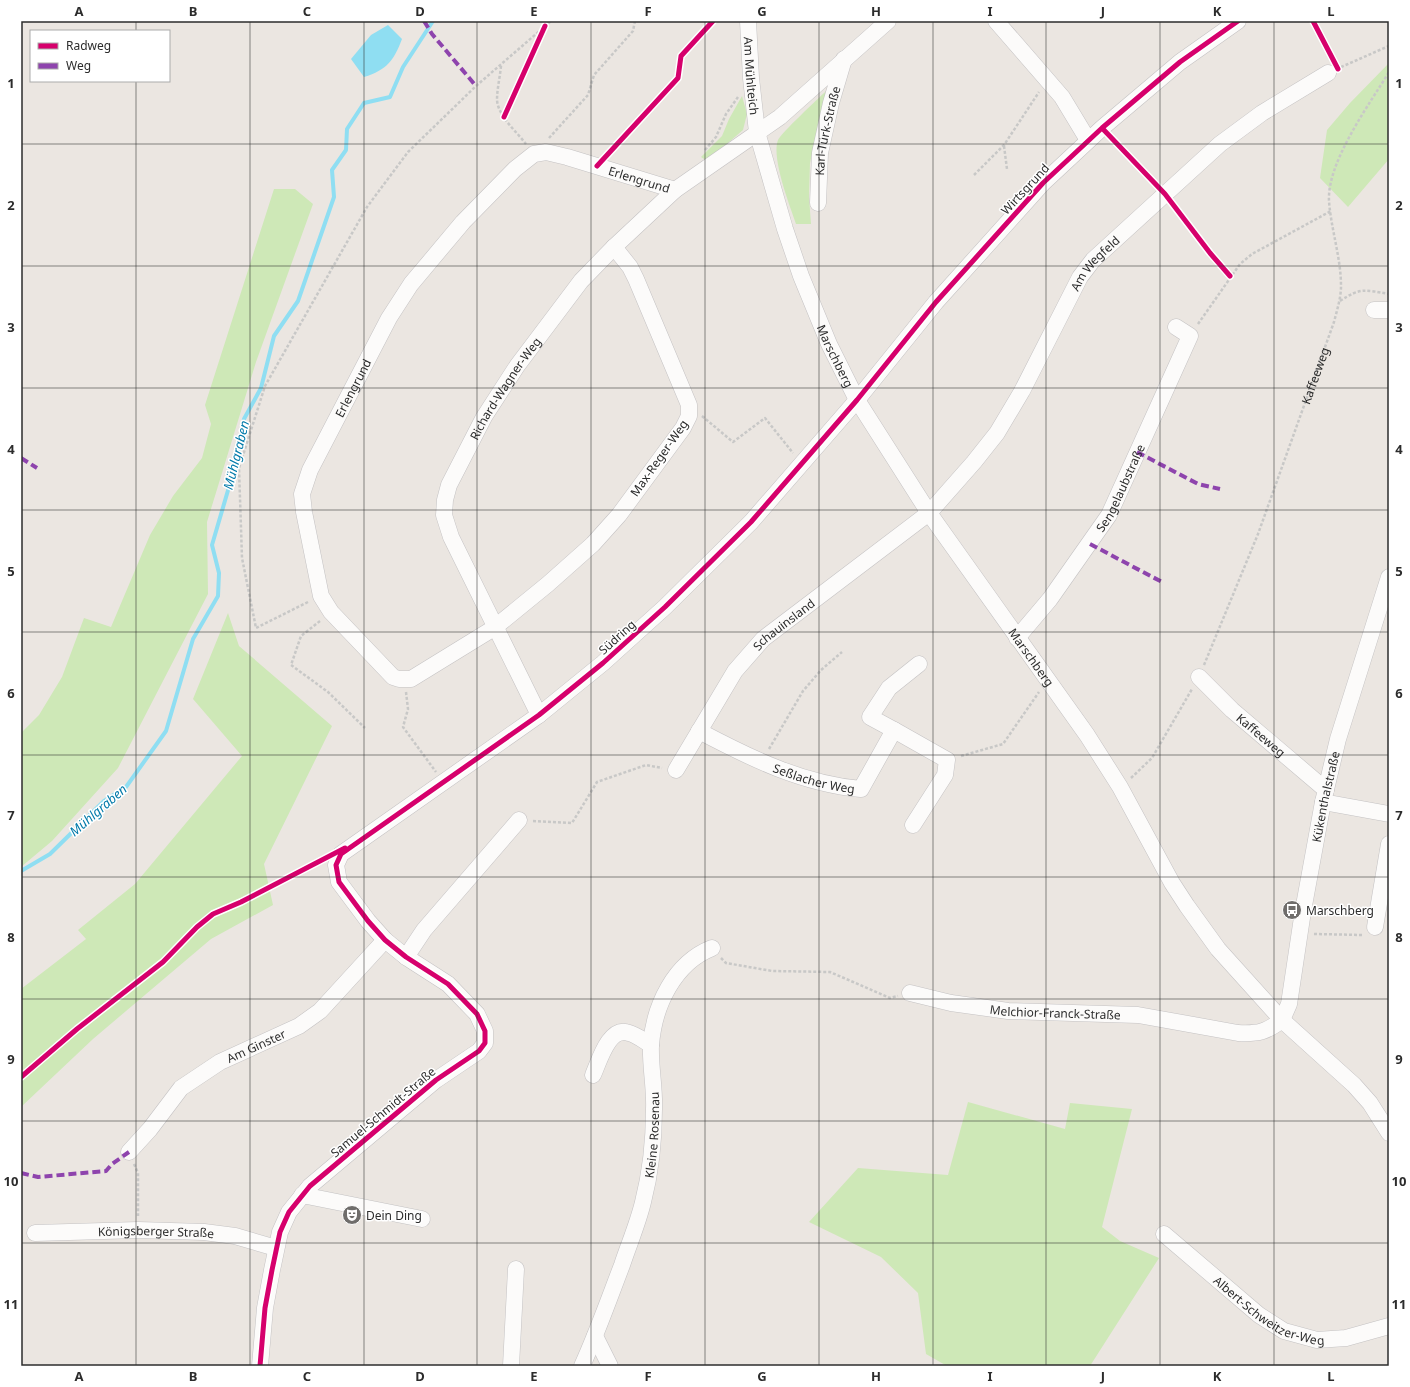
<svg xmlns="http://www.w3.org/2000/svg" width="1410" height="1387" font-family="'Noto Sans',sans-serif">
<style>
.green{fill:#cee8b7}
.water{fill:#8fdef2}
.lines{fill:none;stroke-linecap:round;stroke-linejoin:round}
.stream{stroke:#8fdef2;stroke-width:4}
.minor-casing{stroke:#c4c2c3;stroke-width:17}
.path{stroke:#c8c8c7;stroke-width:2.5;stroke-dasharray:3 2;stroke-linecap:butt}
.minor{stroke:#fcfbfa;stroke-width:16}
.quiet{stroke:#8e44ad;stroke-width:4;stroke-dasharray:8 4;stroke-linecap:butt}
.cycleway-casing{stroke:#fff;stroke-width:8}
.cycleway{stroke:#d6006c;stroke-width:5}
.grid{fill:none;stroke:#2c2c2c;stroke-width:1;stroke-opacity:0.55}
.labels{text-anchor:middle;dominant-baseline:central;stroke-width:3;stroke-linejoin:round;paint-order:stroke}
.street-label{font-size:12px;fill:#2c2c2c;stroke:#fff}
.poi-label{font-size:12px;fill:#2c2c2c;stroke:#fff;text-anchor:start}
.water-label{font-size:13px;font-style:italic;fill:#027aaa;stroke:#fff}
.neatline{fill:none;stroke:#2c2c2c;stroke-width:1.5}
.grid-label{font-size:13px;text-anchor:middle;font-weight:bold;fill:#2c2c2c}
</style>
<rect width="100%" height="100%" fill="#ebe6e1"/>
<!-- green -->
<path class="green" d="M1389,63V159L1348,207L1320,178L1327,130L1350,103Z
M826,91L810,163L809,197L811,224H796C790,206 771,158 778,140C782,132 817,100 826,91Z
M742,96L747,114L743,130L707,161L701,157L722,136L729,119Z
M274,189H295L313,204L256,362L207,522L208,594L118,768L52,841L21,867V733L39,715L62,677L84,618L111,627L150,535L173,496L202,458L211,424L205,405Z
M228,613L239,646L332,726L264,864L273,905L211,939L93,1039L21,1107V989L86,939L78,930L135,884L242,756L193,699Z
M968,1102L1065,1129L1070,1103L1132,1109L1102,1227L1120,1241L1159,1258L1090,1366H947L926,1354L918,1293L881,1257L809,1222L858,1168L948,1175Z"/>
<!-- water -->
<path class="water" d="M388,25L402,39C394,60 387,70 364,77L351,59L371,35Z"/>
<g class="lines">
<!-- stream -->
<path class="stream" d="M21,871L50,854L104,801L126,787L166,731L193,639L218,596L219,573L212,545L236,463L244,419L261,388L274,336L298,301L334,197L332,170L346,150L347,129L364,103L390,97L403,67L433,21"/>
<defs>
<g id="minor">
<path id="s2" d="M748,21L751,78L757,132L785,229L801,276L829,344L857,400L929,513L1087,735L1120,787L1172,883L1187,906L1218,949L1282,1020L1354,1085L1370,1103L1389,1133"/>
<path d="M996,21L1062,97L1088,140"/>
<path id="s3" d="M818,203L820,153L831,103L844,59"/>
<path id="s4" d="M614,247L630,267L636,279L689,405V416L683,428L619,515L593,544L548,584L494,628L411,679H399L393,677L331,612L321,596L304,512L302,494L310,470L389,318L411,284L463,222L515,169L534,154L546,152L567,157L675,190"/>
<path d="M1374,310H1389"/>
<path id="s5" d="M1017,638L1050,599L1109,515L1190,336L1176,327"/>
<path id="s6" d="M1199,677L1232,710L1326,790"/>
<path id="s7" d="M539,715L451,537L444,515L445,500L449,485L484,417L517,366L581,281L614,247L675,190L780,117L888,21"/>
<path d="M894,730L870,717L889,688L919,664"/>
<path id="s8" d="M699,731C750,758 803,784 861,789L894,730L947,760L945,775L913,825"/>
<path id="s9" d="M676,770L735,671L763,639L929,513L974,462L997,433L1022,391L1080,277L1093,260L1220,144L1262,113L1328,73"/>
<path d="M1323,802L1389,814"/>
<path d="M1375,927L1389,844"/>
<path d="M406,957L424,930L519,820"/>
<path id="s10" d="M910,993L951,1003L1008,1011L1138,1015L1238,1033C1259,1034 1266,1032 1282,1020"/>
<path id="s11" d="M1282,1020L1289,1004L1303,911L1323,802L1338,739L1389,577"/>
<path d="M593,1075C599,1062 609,1025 629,1033C637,1035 644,1041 651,1045"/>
<path id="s12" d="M129,1152L150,1129L181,1088L220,1062L299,1026L320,1011L385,940"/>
<path d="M302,1195L422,1219"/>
<path id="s13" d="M35,1233L138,1230L204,1232L235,1236L276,1248"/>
<path id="s14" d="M1164,1234L1259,1315L1284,1331L1317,1340L1346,1338L1389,1326"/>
<path d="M595,1336L610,1366"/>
<path d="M260,1366L265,1308L272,1270L280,1232L289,1212L310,1186L436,1080L479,1051L485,1043V1031L477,1014L448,984L406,957L385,940L368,921L339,882L336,865L341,854L539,715L603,663L665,607L751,522L857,400L936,302L1043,183L1102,128L1180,62L1238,21"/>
<path d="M511,1366L516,1269"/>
<path id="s15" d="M582,1366C597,1333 609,1299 622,1265C629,1244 638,1223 643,1202C651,1171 654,1140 654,1109C655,1088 650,1066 651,1045C654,1006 674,963 712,948"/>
</g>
</defs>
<!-- minor casing -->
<use href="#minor" class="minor-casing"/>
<!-- path -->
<g class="path">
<path d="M501,66C500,77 497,89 497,100C498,116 516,131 526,144"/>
<path d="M1341,67L1389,46"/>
<path d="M549,138L588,95L594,75L633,31L635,21"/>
<path d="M1004,146L1007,169"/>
<path d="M1121,148L1127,155"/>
<path d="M705,150L716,137L726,114L738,97"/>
<path d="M974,175L1004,145L1039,92"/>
<path d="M1340,301C1361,287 1365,290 1389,294"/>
<path d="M1198,324L1240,264L1252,254L1331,211"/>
<path d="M702,416L733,442L765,418L793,453"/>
<path d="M308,602L256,628L242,558L239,468L265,386L367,207L408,152L476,86L551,21"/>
<path d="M320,621L301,636L291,665L328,692L365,728"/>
<path id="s1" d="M1204,665L1258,534L1334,322C1337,310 1341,298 1341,286C1341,258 1331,229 1329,201C1327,162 1369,105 1389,72"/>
<path d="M406,692L408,709L403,727L436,772"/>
<path d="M769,749L803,691L821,670L842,652"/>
<path d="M961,756L1003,744L1039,692"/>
<path d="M1131,778L1152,758L1192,689"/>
<path d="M533,821L572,823L597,782L646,765L662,768"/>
<path d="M1314,934L1363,935"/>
<path d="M721,958L726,963L772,971L830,972L890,998L898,996"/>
<path d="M134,1164L138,1173V1216"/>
</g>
<!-- minor -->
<use href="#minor" class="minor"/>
<!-- quiet -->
<path class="quiet" d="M424,21L432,34L476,86
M1137,452L1198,484L1220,489
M21,458L37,468
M1090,544L1162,582
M21,1173L38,1177L106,1171L112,1164L129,1152"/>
<defs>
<path id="cycleway" d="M1313,21L1338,69
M504,117L545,26
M1102,128L1165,194L1210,253L1230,276
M597,166L678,78L681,56L713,21
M21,1077L77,1029L163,962L197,927L213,914L241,902L345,848
M260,1366L265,1308L272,1270L280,1232L289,1212L310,1186L436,1080L479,1051L485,1043V1031L477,1014L448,984L406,957L385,940L368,921L339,882L336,865L341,854L539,715L603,663L665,607L751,522L857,400L936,302L1043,183L1102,128L1180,62L1238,21"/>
</defs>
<!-- cycleway casing -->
<use href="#cycleway" class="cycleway-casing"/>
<!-- cycleway -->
<use href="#cycleway" class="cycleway"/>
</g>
<!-- grid -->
<path class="grid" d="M136,21V31M250,21V1366M364,21V1366M477,21V1366M591,21V1366M705,21V1366M819,21V1366M933,21V1366M1046,21V1366M1160,21V1366M1274,21V1366M136,81V1366M21,144H1389M21,266H1389M21,388H1389M21,510H1389M21,632H1389M21,755H1389M21,877H1389M21,999H1389M21,1121H1389M21,1243H1389"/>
<!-- icons -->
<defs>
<symbol id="bus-disc" viewBox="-11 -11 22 22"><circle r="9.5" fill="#6f6d6b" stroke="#fff"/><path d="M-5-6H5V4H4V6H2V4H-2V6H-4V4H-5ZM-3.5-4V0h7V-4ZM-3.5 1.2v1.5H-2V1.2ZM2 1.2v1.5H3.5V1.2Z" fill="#fff"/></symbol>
<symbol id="theatre-disc" viewBox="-11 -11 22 22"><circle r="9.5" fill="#6f6d6b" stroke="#fff"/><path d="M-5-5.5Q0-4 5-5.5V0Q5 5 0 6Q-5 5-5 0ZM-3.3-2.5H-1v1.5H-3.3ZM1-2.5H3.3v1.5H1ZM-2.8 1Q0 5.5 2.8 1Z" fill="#fff"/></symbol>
</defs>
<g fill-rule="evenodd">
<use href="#bus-disc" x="1281" y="899" width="22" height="22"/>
<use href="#theatre-disc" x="341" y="1204" width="22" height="22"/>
</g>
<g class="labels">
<!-- street labels -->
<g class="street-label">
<text stroke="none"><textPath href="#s2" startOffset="55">Am Mühlteich</textPath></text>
<text stroke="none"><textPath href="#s3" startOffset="73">Karl-Türk-Straße</textPath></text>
<text stroke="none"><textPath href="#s4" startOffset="1331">Erlengrund</textPath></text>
<text transform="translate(1025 189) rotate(-47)">Wirtsgrund</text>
<text stroke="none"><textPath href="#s9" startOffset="668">Am Wegfeld</textPath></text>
<text stroke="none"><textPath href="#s2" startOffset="349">Marschberg</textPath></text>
<text stroke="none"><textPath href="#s1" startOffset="310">Kaffeeweg</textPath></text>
<text stroke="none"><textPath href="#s4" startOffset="923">Erlengrund</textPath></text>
<text stroke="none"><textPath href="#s7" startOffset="364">Richard-Wagner-Weg</textPath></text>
<text transform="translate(659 458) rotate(-55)">Max-Reger-Weg</text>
<text stroke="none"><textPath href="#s5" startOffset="183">Sengelaubstraße</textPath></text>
<text stroke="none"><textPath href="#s9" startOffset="183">Schauinsland</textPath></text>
<text transform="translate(617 637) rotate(-42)">Südring</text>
<text stroke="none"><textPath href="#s2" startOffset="709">Marschberg</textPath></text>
<text stroke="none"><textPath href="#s6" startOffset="85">Kaffeeweg</textPath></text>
<text stroke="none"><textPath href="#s8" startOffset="125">Seßlacher Weg</textPath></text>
<text stroke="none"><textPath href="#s11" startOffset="228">Kükenthalstraße</textPath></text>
<text stroke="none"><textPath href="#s10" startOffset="147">Melchior-Franck-Straße</textPath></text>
<text stroke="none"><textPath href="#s12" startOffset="169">Am Ginster</textPath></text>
<text transform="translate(383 1112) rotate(-40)">Samuel-Schmidt-Straße</text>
<text stroke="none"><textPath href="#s15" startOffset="243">Kleine Rosenau</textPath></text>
<text stroke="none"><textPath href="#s13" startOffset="121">Königsberger Straße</textPath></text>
<text stroke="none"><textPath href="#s14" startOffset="132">Albert-Schweitzer-Weg</textPath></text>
</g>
<!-- poi labels -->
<g class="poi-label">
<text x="1306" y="910">Marschberg</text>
<text x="366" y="1215">Dein Ding</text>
</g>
<!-- water labels -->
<g class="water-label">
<text transform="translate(236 455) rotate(-76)">Mühlgraben</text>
<text transform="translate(98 810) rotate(-41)">Mühlgraben</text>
</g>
</g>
<!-- border -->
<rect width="1410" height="1387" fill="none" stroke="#ffffff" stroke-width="44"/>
<!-- legend -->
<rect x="30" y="30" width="140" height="52" fill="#ffffff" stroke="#ababab"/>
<rect x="38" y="43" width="20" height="6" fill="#d6006c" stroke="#ababab"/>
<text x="66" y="50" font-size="12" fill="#2c2c2c">Radweg</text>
<rect x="38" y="63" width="20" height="6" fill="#8e44ad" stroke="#ababab"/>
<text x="66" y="70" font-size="12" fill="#2c2c2c">Weg</text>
<rect x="22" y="22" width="1366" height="1343" class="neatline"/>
<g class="grid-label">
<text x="79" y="16">A</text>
<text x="193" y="16">B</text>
<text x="307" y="16">C</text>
<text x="420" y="16">D</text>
<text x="534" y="16">E</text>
<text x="648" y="16">F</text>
<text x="762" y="16">G</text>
<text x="876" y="16">H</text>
<text x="990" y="16">I</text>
<text x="1103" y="16">J</text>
<text x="1217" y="16">K</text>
<text x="1331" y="16">L</text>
<text x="11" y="88">1</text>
<text x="1399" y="88">1</text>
<text x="11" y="210">2</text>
<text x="1399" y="210">2</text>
<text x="11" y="332">3</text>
<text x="1399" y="332">3</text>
<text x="11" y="454">4</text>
<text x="1399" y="454">4</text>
<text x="11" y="576">5</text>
<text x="1399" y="576">5</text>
<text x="11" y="698">6</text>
<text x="1399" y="698">6</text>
<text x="11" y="820">7</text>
<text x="1399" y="820">7</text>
<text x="11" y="942">8</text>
<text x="1399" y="942">8</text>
<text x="11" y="1064">9</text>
<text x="1399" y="1064">9</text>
<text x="11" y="1186">10</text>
<text x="1399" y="1186">10</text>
<text x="11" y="1309">11</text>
<text x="1399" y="1309">11</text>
<text x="79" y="1381">A</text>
<text x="193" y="1381">B</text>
<text x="307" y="1381">C</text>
<text x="420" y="1381">D</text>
<text x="534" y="1381">E</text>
<text x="648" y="1381">F</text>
<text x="762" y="1381">G</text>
<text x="876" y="1381">H</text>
<text x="990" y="1381">I</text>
<text x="1103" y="1381">J</text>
<text x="1217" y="1381">K</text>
<text x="1331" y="1381">L</text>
</g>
</svg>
